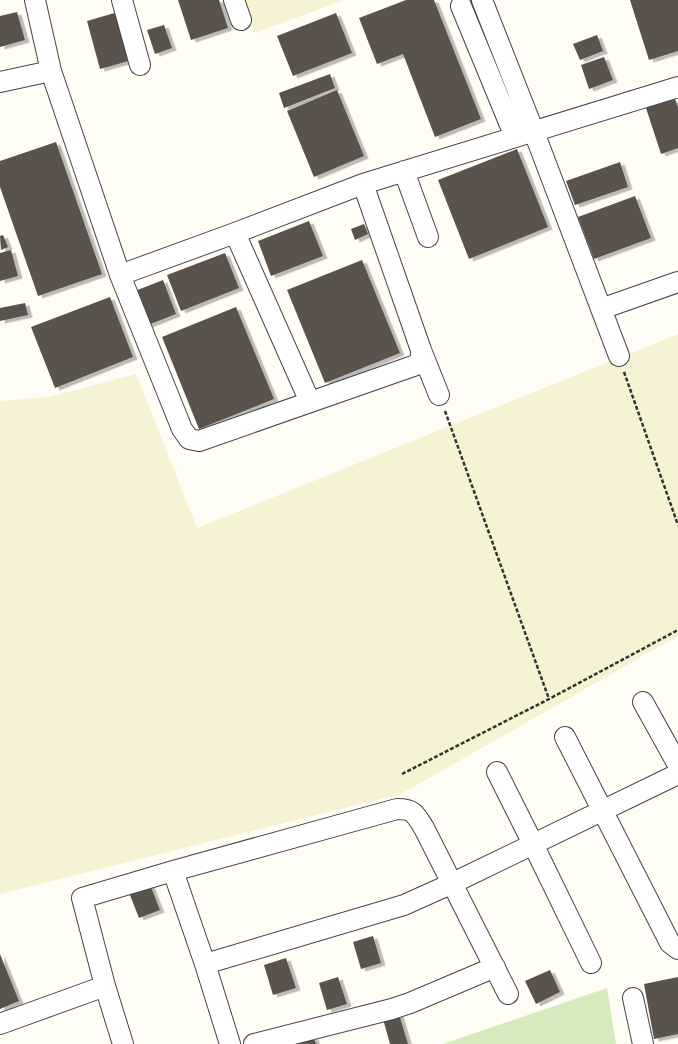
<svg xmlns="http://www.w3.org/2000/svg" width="678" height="1044" font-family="Lora,serif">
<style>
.farmland{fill:#f6f3d4}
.green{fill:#d5ebbd}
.building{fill:#5a524d;filter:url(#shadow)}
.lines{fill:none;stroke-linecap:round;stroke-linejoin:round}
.minor-casing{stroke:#444;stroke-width:22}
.path{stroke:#333;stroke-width:2.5;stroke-dasharray:4 2;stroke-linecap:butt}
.minor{stroke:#fff;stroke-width:20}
</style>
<defs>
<filter id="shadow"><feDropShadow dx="4.5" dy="2.5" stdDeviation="0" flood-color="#0004"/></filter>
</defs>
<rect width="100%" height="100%" fill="#fffdf5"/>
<!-- farmland -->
<path class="farmland" d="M244,0H344L255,33Z
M678,334V636L401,794L0,894V401L49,397L136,374L197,528Z"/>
<!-- green -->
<path class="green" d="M607,988L616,1044H443Z"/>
<!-- building -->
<path class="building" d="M178,0H219L228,28L191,40Z
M406,0H434L481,119L435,137L403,54L377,64L359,18Z
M630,0H678V51L649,60Z
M17,12L25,40L0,47V16Z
M118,12L132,60L100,69L87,21Z
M336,13L352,53L293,76L277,36Z
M164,25L172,48L155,54L147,30Z
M597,35L603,51L580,60L573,44Z
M604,57L613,80L589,89L581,65Z
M330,74L335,88L284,108L279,93Z
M337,90L364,156L314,177L287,111Z
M675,99L678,107V148L661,154L646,108Z
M56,142L102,274L38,296L0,187V161Z
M517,149L548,227L469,259L438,180Z
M620,162L628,187L575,205L566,181Z
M635,196L651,238L594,259L578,217Z
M309,221L323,256L271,276L258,241Z
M364,224L368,234L355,240L351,229Z
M3,235L8,247L1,250L0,236Z
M11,250L18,276L0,281V253Z
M225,253L239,288L181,311L167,275Z
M362,260L400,353L325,383L287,290Z
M163,280L176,314L148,325L135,291Z
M110,297L133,357L55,388L31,327Z
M25,303L28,315L0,321V308Z
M236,307L274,399L199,429L162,337Z
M149,882L160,910L139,918L128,890Z
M373,936L381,963L361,969L353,942Z
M0,954L19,1001L0,1009Z
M286,958L296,988L273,995L264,965Z
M550,970L560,992L536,1004L525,981Z
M338,977L347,1004L327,1010L319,983Z
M678,977V1034L654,1039L644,984Z
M399,1014L408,1044H390L383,1019Z
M314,1037L316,1044H298L297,1043Z"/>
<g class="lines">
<defs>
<path id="minor" d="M35,0L51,71L120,275L235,233L363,184L678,87
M122,0L140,65
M234,0L241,20
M482,0L534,132L619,356
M461,6L515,137
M0,82L51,71
M404,171L428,237
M363,184L421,350L439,395
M235,233L310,402
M120,275L182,429L189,439L199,441L416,365L421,359V350
M601,309L678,282
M643,702L678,765
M565,737L670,943L678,949
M497,772L533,844L591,963
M173,871L205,964L230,1044
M205,964L404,905L453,883L678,774
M633,998L643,1044
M0,1024L105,986
M123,1044L105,986L82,898L173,871L397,809C414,809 415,814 424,828L508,994
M254,1044L392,1009L410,1003L495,967"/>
</defs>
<!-- minor casing -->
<use href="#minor" class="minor-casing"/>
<!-- path -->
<path class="path" d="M624,372L678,525
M445,411L549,699
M402,774L549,699L678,630"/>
<!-- minor -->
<use href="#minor" class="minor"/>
</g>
</svg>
